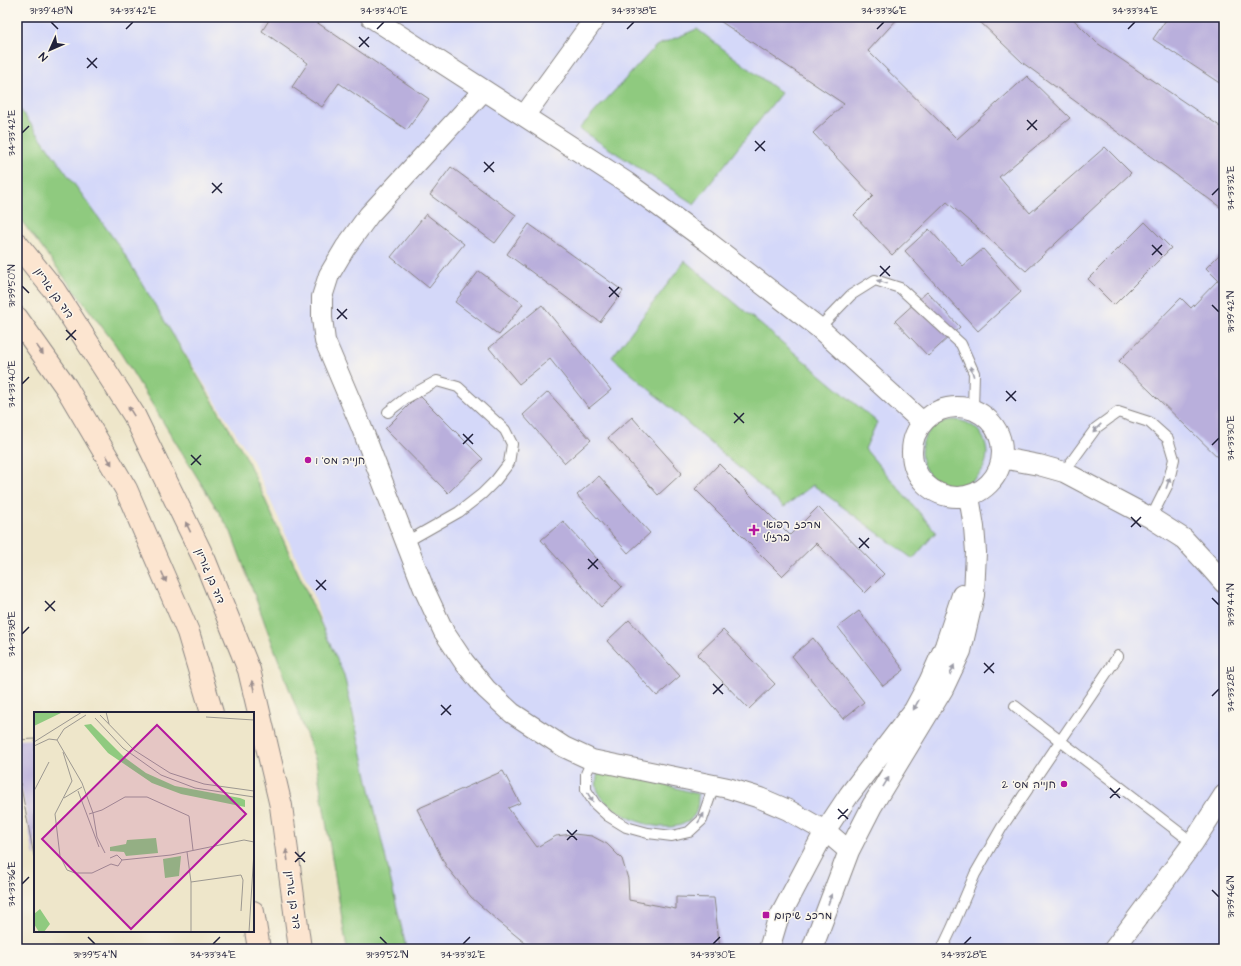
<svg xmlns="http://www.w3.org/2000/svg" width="1241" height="966" font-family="'Architects Daughter','Playpen Sans Hebrew',sans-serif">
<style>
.built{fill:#d4d8f9}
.green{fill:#8fca7f;stroke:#58765d}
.building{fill:#b9afdc}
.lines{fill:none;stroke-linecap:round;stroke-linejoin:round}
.lane-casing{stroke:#888482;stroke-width:12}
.street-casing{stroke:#888482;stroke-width:22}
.secondary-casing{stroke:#888482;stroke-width:24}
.lane{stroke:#fff;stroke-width:10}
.street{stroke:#fff;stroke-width:20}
.secondary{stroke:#fce5d0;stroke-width:22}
.oneway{fill:#9c9ca7}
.oneway2{fill:#9a8d8d}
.ticks{fill:none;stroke:#22223b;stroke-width:1.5}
.poi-dot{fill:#b5179e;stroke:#fbf7ec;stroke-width:1.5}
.labels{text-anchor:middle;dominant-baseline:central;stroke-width:3;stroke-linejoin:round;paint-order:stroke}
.street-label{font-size:11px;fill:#22223b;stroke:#fbf7ec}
.poi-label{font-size:11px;fill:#22223b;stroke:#fbf7ec;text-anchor:start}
.inset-road{fill:none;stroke:#9c9891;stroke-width:1}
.view{fill:#b5179e;fill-opacity:0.15;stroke:#b5179e;stroke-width:2}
.inset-edge{fill:none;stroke:#22223b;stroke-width:2}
.neatline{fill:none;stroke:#22223b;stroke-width:1.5}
.ticks-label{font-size:10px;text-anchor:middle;fill:#22223b}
</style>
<rect width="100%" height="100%" fill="#fbf7ec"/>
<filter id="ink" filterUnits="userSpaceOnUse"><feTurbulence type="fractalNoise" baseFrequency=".025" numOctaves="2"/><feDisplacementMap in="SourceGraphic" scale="8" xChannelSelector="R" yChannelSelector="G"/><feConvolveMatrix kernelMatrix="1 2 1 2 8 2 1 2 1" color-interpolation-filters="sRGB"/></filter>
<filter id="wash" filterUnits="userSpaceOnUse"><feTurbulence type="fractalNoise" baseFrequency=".012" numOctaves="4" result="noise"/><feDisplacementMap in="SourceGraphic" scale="16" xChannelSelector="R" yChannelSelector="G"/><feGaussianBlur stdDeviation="0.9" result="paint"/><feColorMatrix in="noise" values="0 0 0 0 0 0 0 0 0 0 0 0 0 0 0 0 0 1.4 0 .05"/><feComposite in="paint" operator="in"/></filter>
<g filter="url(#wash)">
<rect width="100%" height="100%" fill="#eee6ca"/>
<!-- built -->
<path class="built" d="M17,17H1224V949H385L346,720L316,602L252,459L155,306L17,128Z"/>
<!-- green -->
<path class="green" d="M697,29L781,93L694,204L579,129L656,46Z
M17,105L122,250L245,455L344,675L405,943L406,949H347L316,761L231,532L115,344L17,215Z
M685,261L877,422L865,449L936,532L913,559L813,485L784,507L612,357Z
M921 453a33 33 0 1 1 66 0a33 33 0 1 1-66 0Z
M600,767L698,794C698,800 698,807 696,812C680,845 609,817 598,791C595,783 597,775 600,767Z"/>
<g id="blocks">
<!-- building -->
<path class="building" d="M271,17H309L429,99L407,130L339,83L322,107L292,87L308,63L262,31Z
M714,17H899L868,51L957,139L1027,76L1070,118L999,177L1030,213L1105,147L1131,173L1026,271L947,202L892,255L854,215L873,196L813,133L844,104Z
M975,17H1071L1097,43L1224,129V210L1023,63Z
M1168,17H1220L1224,20V86L1153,39Z
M451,167L516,215L495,243L430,195Z
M426,214L464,244L429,288L391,257Z
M1145,222L1171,248L1114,305L1088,279Z
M529,224L623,291L600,322L507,254Z
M929,229L963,266L983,249L1021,292L978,331L905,251Z
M1224,250V338L1223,339L1224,340V463L1119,361L1181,298L1191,308L1218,280L1206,268Z
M479,271L523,304L499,335L455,302Z
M927,292L960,327L928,356L895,321Z
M542,305L611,390L589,408L550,359L519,384L489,348Z
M548,392L591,440L565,463L523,415Z
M419,395L483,459L448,493L385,429Z
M632,417L682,473L658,495L608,438Z
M719,464L790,535L818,507L884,574L865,593L816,543L782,576L695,489Z
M599,476L650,533L628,553L577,495Z
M563,521L622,587L601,607L541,540Z
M859,611L904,670L883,686L838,627Z
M629,620L680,676L657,696L607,641Z
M723,630L775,684L749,709L697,655Z
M813,638L864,702L843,719L792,656Z
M35,739V856H34L17,766V740Z
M503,771L520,803L508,808L537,847L556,836L573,834L592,836L607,844L622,859L628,879L629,900L676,909V897L714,898L720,949H537L525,943L498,921L471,897L446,866L417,809Z"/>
</g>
</g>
<g filter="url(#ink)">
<use href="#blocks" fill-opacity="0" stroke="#888482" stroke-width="1"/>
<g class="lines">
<defs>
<path id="lane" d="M819,328L851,295L875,280L900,288L961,344L974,373L973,409
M388,412L406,398L437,381L458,387L505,430L512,444L509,463L496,480L482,494L459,512L406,542
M1064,472L1096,428L1118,412L1149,422L1168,439L1174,459L1168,484L1151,518
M1015,706L1193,843
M592,760L586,774V790L595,804L608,816L626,827L648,833L672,836L689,832L702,820L714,785
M942,949L952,928L975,874L1002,827L1118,656"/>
<path id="street" d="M371,17L626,182L708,242L819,328L922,422
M484,90L369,215L345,248L329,275L322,297V318L325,341L361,426L424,589L444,632L464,662L486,689L512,713L564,747L592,760L728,788L760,798L788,810L828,833L849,851
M524,116L596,17
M912 452a45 45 0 1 1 90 0a45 45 0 1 1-90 0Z
M1002,458L1039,465L1064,472L1151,518L1184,539L1209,566L1224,583
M769,949L777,922L825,831L849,795L914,710L929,682L945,646L962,595
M812,949L849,851L872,806L943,689L961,651L974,595L976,552L974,527L969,496
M1114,949L1193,843L1224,795"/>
<path id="secondary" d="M17,244L54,290L134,415L205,561L249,670L281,806L300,949
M17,318L66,387L126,489L188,632L212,713
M253,912L259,949"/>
</defs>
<!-- lane casing -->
<use href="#lane" class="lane-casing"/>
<!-- street casing -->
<use href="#street" class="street-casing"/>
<!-- secondary casing -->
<use href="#secondary" class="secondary-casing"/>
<!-- lane -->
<use href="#lane" class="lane"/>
<!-- street -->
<use href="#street" class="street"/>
<!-- secondary -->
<use href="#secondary" class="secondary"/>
</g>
<!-- one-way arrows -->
<defs><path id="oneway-solid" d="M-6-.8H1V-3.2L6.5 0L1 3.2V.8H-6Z"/></defs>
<g class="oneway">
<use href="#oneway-solid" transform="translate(882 282) rotate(-162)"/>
<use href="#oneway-solid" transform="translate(972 371) rotate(-107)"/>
<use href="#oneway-solid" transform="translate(1097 428) rotate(136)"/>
<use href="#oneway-solid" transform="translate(1168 483) rotate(-71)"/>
<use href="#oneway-solid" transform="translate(952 670) rotate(-66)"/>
<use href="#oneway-solid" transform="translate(916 705) rotate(119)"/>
<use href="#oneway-solid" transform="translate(886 782) rotate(-59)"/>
<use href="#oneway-solid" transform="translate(590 797) rotate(59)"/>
<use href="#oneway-solid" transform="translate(701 818) rotate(-58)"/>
<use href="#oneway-solid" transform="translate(830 899) rotate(-70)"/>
</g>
<g class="oneway2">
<use href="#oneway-solid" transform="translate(40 350) rotate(55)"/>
<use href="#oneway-solid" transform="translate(131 411) rotate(-122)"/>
<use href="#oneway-solid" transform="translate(109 460) rotate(59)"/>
<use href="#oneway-solid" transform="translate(188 527) rotate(-116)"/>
<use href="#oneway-solid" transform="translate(164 577) rotate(67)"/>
<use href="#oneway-solid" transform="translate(253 686) rotate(-103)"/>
<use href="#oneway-solid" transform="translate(287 855) rotate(-98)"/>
</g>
</g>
<!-- ticks -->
<path class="ticks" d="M51,22L58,29M126,29L133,22M377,29L384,22M627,29L634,22M877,29L884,22M1128,29L1135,22M359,37L369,47M359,47L369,37M87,58L97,68M87,68L97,58M1027,120L1037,130M1027,130L1037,120M22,133L29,126M755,141L765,151M755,151L765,141M484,162L494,172M484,172L494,162M212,183L222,193M212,193L222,183M1212,195L1219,188M1152,245L1162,255M1152,255L1162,245M880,266L890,276M880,276L890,266M22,286L29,293M609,287L619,297M609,297L619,287M1212,305L1219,312M337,309L347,319M337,319L347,309M66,330L76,340M66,340L76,330M22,384L29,377M1006,391L1016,401M1006,401L1016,391M734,413L744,423M734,423L744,413M463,434L473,444M463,444L473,434M1212,445L1219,438M191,455L201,465M191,465L201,455M1131,517L1141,527M1131,527L1141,517M859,538L869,548M859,548L869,538M588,559L598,569M588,569L598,559M316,580L326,590M316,590L326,580M1212,598L1219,605M45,601L55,611M45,611L55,601M22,634L29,627M984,663L994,673M984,673L994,663M713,684L723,694M713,694L723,684M1212,696L1219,689M441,705L451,715M441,715L451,705M1110,788L1120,798M1110,798L1120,788M838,809L848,819M838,819L848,809M567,830L577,840M567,840L577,830M295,852L305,862M295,862L305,852M22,884L29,877M1212,890L1219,897M88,937L95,944M380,937L387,944M213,944L220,937M463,944L470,937M713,944L720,937M964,944L971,937"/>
<!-- markers -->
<g class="poi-dot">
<circle cx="308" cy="460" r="4"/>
<path d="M752 524h4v4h4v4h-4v4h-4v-4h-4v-4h4z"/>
<circle cx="1064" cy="784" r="4"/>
<rect x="762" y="911" width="8" height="8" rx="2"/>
</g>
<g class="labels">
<!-- street labels -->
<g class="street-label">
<text transform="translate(54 293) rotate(55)">דוד בן גוריון</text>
<text transform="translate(210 576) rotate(67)">דוד בן גוריון</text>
<text transform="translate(293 900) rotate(82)">דוד בן גוריון</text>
</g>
<!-- poi labels -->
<g class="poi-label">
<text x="316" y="460">חנייה מס' 1</text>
<text x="763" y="524">מרכז רפואי<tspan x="763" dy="13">ברזילי</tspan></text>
<text x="1056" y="784" text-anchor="end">חנייה מס' 2</text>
<text x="774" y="915">מרכז שיקום</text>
</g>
</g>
<!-- overview -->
<g transform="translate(34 712)">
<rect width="220" height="220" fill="#eee6ca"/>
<path d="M0,0H29L0,14ZM57,12L90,45L112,61L141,74L206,86L211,88V95L147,82L118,71L74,41L50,13ZM122,126L124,141L92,144L90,140L76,139V135L92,132L93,128ZM147,144L145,164L131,166L129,147ZM6,197L16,212L10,220H5L0,212V202Z" fill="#8fca7f"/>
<path class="inset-road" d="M72,0L75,12M66,3L100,38L136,61L170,72L220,79M172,5L220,8M61,6L89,36L127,63L161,76L220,85M15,27L23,28L30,17L52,3M23,28L48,71L59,101L63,125L71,141M0,30L48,0M0,34L15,27M29,40L38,69L21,102L26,144L33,158L41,161H58L77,152M0,79L15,50M44,79L65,135M30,86L48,75M55,102L68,98L91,85H113L155,104L159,138M153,140L157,170V220M76,146L83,143L88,148L84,154L77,152M88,148L137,143L210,128L220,130M157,170L207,163L209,168L207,199M215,220L220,139"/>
<path class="view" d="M123,13L212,102L97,217L8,127Z"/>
<rect width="220" height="220" class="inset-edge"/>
</g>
<!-- margin -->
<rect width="1241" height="966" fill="none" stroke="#fbf7ec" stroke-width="44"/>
<!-- north arrow -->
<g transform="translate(50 50) rotate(225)" stroke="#fbf7ec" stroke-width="3" paint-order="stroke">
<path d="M0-3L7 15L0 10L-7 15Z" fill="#22223b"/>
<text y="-6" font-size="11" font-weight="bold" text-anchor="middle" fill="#22223b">N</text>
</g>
<rect x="22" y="22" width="1197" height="922" class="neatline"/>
<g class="ticks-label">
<text x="51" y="14">31°39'48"N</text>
<text x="133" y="14">34°33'42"E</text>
<text x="384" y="14">34°33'40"E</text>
<text x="634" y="14">34°33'38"E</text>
<text x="884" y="14">34°33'36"E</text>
<text x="1135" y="14">34°33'34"E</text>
<text transform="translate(11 133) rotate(-90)" y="4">34°33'42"E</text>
<text transform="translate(1230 188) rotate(-90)" y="4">34°33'32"E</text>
<text transform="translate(11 286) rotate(-90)" y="4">31°39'50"N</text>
<text transform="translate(1230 312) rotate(-90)" y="4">31°39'42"N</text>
<text transform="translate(11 384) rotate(-90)" y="4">34°33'40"E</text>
<text transform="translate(1230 438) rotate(-90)" y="4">34°33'30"E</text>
<text transform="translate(1230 605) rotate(-90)" y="4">31°39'44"N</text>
<text transform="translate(11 634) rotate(-90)" y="4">34°33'38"E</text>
<text transform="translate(1230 689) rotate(-90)" y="4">34°33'28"E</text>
<text transform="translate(11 884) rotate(-90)" y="4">34°33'36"E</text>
<text transform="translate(1230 897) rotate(-90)" y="4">31°39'46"N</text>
<text x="95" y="958">31°39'54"N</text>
<text x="213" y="958">34°33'34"E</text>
<text x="387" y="958">31°39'52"N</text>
<text x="463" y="958">34°33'32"E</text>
<text x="713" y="958">34°33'30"E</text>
<text x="964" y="958">34°33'28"E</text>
</g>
</svg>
